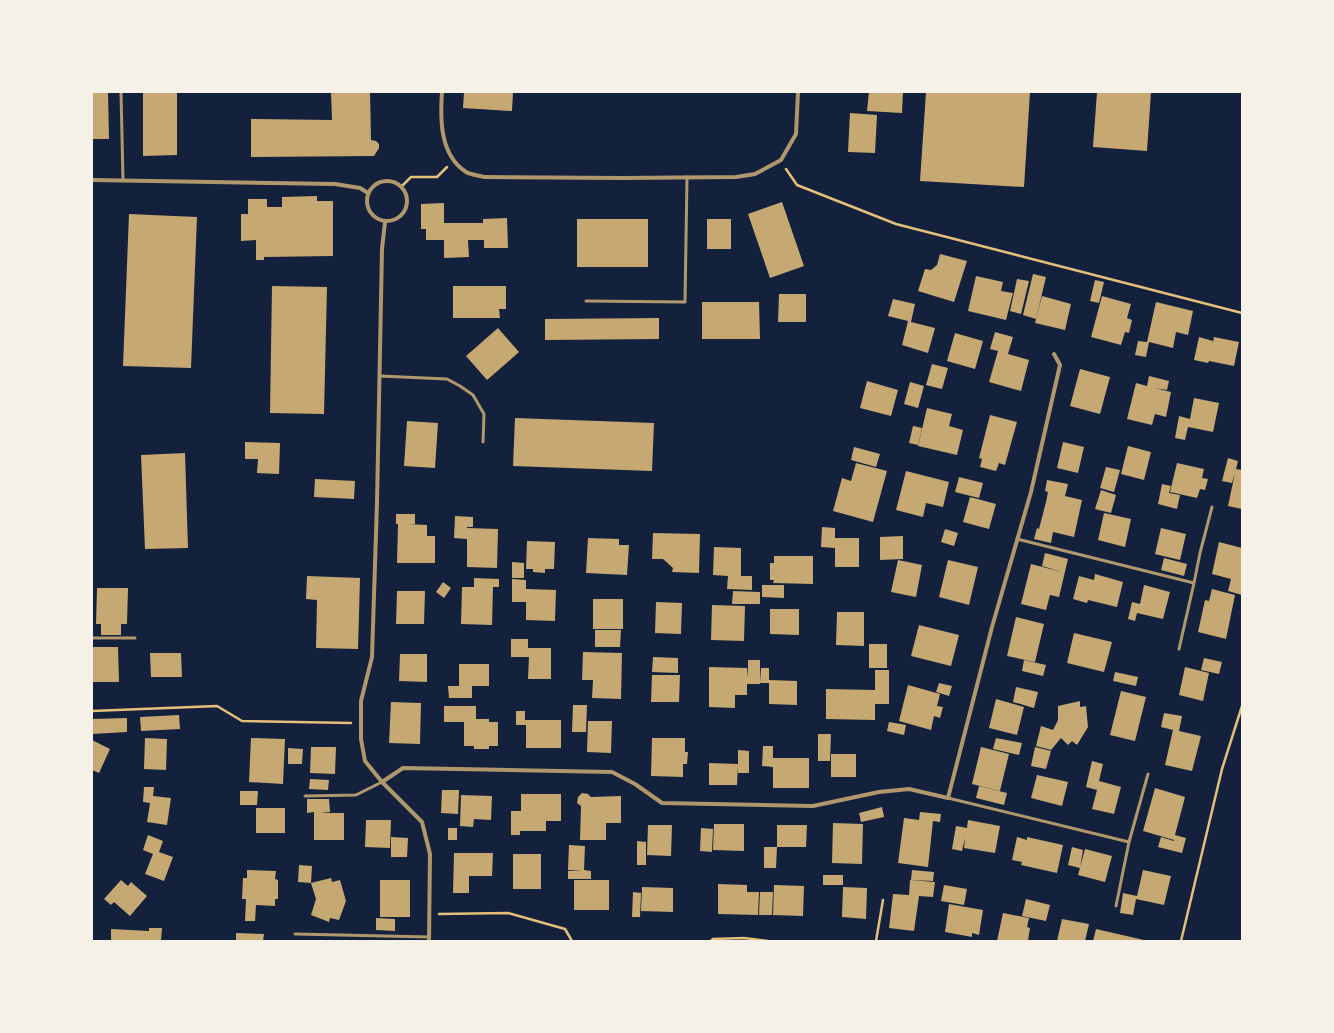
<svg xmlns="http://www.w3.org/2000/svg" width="1334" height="1033" font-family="'Noto Sans',sans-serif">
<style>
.building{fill:#c6a872}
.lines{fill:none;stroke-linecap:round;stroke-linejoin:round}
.path{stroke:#e5c07b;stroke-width:2.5}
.service{stroke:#b1986c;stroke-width:3}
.minor{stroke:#b1986c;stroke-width:4}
</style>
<rect width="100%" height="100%" fill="#14213d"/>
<!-- building -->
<path class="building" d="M92,92H108L109,139H92Z
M143,92H177V155L143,156Z
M331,92H370L371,140L376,141L379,144V148L374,156L251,157V119L332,120Z
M464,92H513L512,111L463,108Z
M869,92H903L902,113L867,111Z
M926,92H1030L1024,187L920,181Z
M1097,92H1151L1147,151L1093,147Z
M850,113L877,115L875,153L848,152Z
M317,196V201H333V256L264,257V260H256V240L241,241V214H248V199H267V207H282V197Z
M782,202L804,266L770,278L748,214Z
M444,203V223H483V219L507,218L508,248H484V240H468L469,257L444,258V240H426V229H421V204Z
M129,214L197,217L191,368L123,366Z
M577,219H648V267H577Z
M707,219H731V249H707Z
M940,254L967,261L954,302L918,291L925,269L931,270L937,265Z
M1033,274L1046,277L1036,319L1023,315Z
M976,276L1003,282L1001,291L1013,293L1006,320L968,311Z
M1017,279L1029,281L1021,314L1010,311Z
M1095,280L1104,282L1099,303L1090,301Z
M272,286L327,287L324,414L270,413Z
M453,286H506V309H499L500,318H453Z
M779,294H806V322H778Z
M1042,296L1071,304L1065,330L1035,323Z
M1102,296L1131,304L1127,318L1132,320L1129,333L1125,332L1121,345L1091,337Z
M893,299L915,304L911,322L935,328L928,353L902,345L908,321L888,316Z
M702,302H759L760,339H702Z
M1156,302L1193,311L1188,335L1176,332L1173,348L1149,342L1146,357L1135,355L1138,341L1147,342Z
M659,318V339L545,340V319Z
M498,328L519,352L487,380L466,356Z
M995,332L1013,337L1008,354L1029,360L1021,391L989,382L998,351L990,349Z
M955,333L983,341L975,369L947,361Z
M1199,337L1213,341L1212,347L1214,337L1239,342L1234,366L1209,361L1208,363L1194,360Z
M932,364L948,368L942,389L926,385Z
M1080,369L1110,377L1100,414L1070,406Z
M1149,376L1169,381L1167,390L1155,388L1171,392L1166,417L1155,414L1152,425L1127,419L1136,383L1147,386Z
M867,381L898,390L891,416L860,408Z
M910,382L924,386L918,408L904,404Z
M1194,398L1219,403L1213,432L1188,427L1185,440L1175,438L1179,416L1190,419Z
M927,408L952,414L949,426L963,430L957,455L918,446Z
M990,415L1017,422L1005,465L999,463L996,471L980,467L982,459L979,458Z
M515,418L654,423L652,471L513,466Z
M407,421L438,423L435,468L404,466Z
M913,426L922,428L918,445L909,443Z
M245,442L280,443L279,474L257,473L258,459H245Z
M1063,442L1084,447L1078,473L1057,468Z
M1128,446L1151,452L1144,480L1121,474Z
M854,447L880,454L876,467L851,460Z
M185,453L188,548L145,549L141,455Z
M1228,458L1238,461L1236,469L1242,470V509L1228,506L1235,473L1232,483L1222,481Z
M856,463L887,471L873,522L833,511L842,478L851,481Z
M1177,463L1204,469L1202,478L1208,479L1205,490L1200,489L1197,498L1170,492Z
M1106,467L1120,470L1114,492L1100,488Z
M906,471L949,482L943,507L926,503L923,517L896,510Z
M959,477L983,483L979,498L955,492Z
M315,479L355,481L354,499L314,497Z
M1047,480L1068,484L1065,496L1082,500L1074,537L1053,532L1051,543L1034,539L1037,528L1039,529L1046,502L1048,492L1045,491Z
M1162,484L1171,486L1169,493L1180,495L1177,509L1158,504Z
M1101,490L1116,495L1111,513L1095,509Z
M970,497L996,504L989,529L963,522Z
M1104,513L1131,519L1125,547L1098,540Z
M396,514H415V524H408L427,525V536H435V563H397L398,524H396Z
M455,516L473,517V527H467V528L498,529L497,568L467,567V533V539L454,538Z
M822,527L835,528V538H859V567H835V548L821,547Z
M1161,528L1186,534L1180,560L1155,554Z
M945,529L958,533L954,546L941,542Z
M653,533L700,534L699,573L672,572L673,568L663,559H652Z
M903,536V559L880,560V537Z
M588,538L619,539V545H629L627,575L586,573Z
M527,541L555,542L554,569H545V573L533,572V569H526Z
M1219,542L1242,548V582L1232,580L1242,582V595L1228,591L1231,579L1212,574Z
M714,547L741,548V576H752V590L727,589L728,576L713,575Z
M1045,553L1068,559L1059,597L1050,595L1046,610L1021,604L1031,564L1062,572L1042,566Z
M774,556H813V584L773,583L774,580H770V563H774Z
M1164,558L1187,564L1184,576L1161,570Z
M898,560L922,565L916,597L891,592Z
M948,560L978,567L969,605L939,597Z
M512,562L524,563V578H512Z
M1095,574L1123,582L1117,607L1088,600L1087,603L1073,599L1079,576L1094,580Z
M307,576L360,578L358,649L316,648L317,600L306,599Z
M474,578L499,579V587H493L492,625L461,624L462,587H474Z
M512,579L526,580V589L556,590L555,621L526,620V602H512Z
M443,582L451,588L444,598L436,592Z
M762,585H784V598L762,597Z
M1144,585L1170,592L1163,619L1137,613L1135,621L1128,619L1132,602L1140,604Z
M97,588H128L127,624H121V635H101V624H96Z
M1212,589L1235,595L1226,639L1198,632L1205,600L1209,601Z
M397,591H425L424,624H396Z
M733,591L760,592V604H732Z
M593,599H623V629H593Z
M656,602L682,603L681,634L655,633Z
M712,605L745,606L744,641L711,640Z
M770,609H799V635L770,634Z
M837,612H864V646L836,645Z
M1016,617L1044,624L1035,662L1007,656Z
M919,625L959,635L951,666L911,656Z
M595,630H621L620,647H595Z
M1074,633L1112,642L1104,672L1067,663Z
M511,639H528V648H551V679H528L529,657H511Z
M869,644H887V668H869Z
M93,647H118L119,682H93Z
M583,652L622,653L621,699L592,698L593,680H582Z
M150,653H181L182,677H151Z
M400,654H427V682L399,681Z
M653,657L678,658V673L652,672Z
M1204,658L1222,662L1219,674L1201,670Z
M748,660H760V684H747V695H735V708L709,707V667L747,668L748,677Z
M1024,660L1046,665L1043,676L1022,671Z
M459,664H489V686H472V698H449L448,686H459Z
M1185,667L1209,673L1203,701L1179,695Z
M761,668H769V680L797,681V705L769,704V683H760Z
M875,670H889V704H875V720L826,719V689L875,690Z
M1115,672L1138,677L1136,686L1113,681Z
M652,675H680L679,702H651Z
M939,683L952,686L949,696L936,692Z
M908,685L940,694L937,706L943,707L940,718L934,716L931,730L899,721Z
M1016,687L1038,692L1034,708L1013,702Z
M1121,691L1146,697L1135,741L1110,735Z
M996,699L1024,707L1017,735L989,728Z
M1080,701V707L1086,706L1088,727L1077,745L1072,741L1068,745L1061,738L1051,750L1036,746L1041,726L1053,730L1058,720V706Z
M391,702L421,703L420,744L389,743Z
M573,705H587L586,732H572Z
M444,706H476V719H489V722H498V746H489V749H474V746H464V722H444Z
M516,711H525V720H561V748H526V725H516Z
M1164,713L1182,716L1179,731L1201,736L1192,771L1165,765L1173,730L1161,727Z
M179,715L180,729L141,731L140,717Z
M127,718V732L92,734V719Z
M588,721H612L611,753L587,752Z
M889,722L906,725L904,735L887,731Z
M818,734H831L830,761H818Z
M145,738L167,739L166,770L144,769Z
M251,738L285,739L283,784L249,782Z
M652,738H685V752H688L687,764H683V777L651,776Z
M996,738L1022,743L1019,755L993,749Z
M92,740L110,749L99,773L92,770Z
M763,746H773V758H809V788H773V767L762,766Z
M311,747H336L335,774L310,773Z
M981,747L1009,754L1000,791L972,784Z
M1035,747L1051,751L1046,769L1031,766Z
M288,748L303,749L302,764H288Z
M738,750L749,751V773H738Z
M831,754H856V777H831Z
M1092,761L1103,764L1099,781L1121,787L1114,814L1092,809L1097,790L1086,787Z
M709,763L738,764L737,785H709Z
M1037,775L1068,782L1062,806L1031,798Z
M310,779L329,780L328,790L309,789Z
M979,786L1007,793L1004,805L976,798Z
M144,787H154L153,796L171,798L167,825L147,822L150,803L143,802Z
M1155,788L1185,797L1175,835L1186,838L1182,853L1158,847L1161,837L1174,841V840L1143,831Z
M442,790H459L458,814L441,813Z
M240,791H258L257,805H240Z
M582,793L588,794L591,797L621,796V823H606V840H580L581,806L577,803L578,797Z
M521,794H561V821H546V831H520V835H511V811H521Z
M461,795L492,796L491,820L474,819L473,827L460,826Z
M307,799H329L330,812L321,813H344V840H314V812L307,813Z
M882,807L884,817L861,822L859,813Z
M256,808H285V833H256Z
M920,812L941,814L940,822L933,821L928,867L898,863L904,818L919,820Z
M366,820H391L390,848L365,847Z
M968,820L1000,826L995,853L964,848L965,838L962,851L952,849L956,826L967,828Z
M833,823L863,824L862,864L832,863Z
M714,824H744V851L713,850Z
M648,825H672L671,856L647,855Z
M777,825H807L806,847H777Z
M448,828H457V840H448Z
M701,828L713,829L712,852L700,851Z
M148,835L163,841L159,852L173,857L164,881L145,874L153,854L143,850Z
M391,837L408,838L407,857H391Z
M1017,837L1027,840V837L1063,845L1057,873L1021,865L1022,862L1012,860Z
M637,841L646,842V865H637Z
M569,845L585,846L584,870L591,871V879H568V871L582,870H568Z
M764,847H777L776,868H764Z
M1072,847L1083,850L1080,868L1068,865Z
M1085,849L1112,856L1105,882L1078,875Z
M454,853H493L492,876H469V893H453Z
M513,854H541V889H513Z
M299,865L312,866L311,883L331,878L332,882L340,880L346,901L339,920L330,918L329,922L311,915L316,899L311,883L298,882Z
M247,870L276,871L275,879L278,880V899H275V906L256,905L255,921H245L246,899H242L243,878H247Z
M912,870L934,872L933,881L911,880Z
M1143,870L1171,876L1164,905L1136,899L1133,915L1120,913L1123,893L1137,896Z
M823,875H843V885H823Z
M121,880L128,886L131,882L147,896L130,916L114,902L111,905L104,899Z
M380,880H410V917H380Z
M574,880H609V910H574Z
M910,880L935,882L933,897L919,896L914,931L889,928L893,894L909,895Z
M718,884L747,885V892H759L758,915L718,914Z
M774,885L804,886L803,916L773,915Z
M944,885L967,889L964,905L941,901Z
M642,887L673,888V912L641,911Z
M843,887L867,888L866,919L842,917Z
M633,892L641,893L640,917H632Z
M760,892H773L772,915H759Z
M1026,899L1050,905L1046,921L1022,916Z
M949,904L983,910L979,935L972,933V937L945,932Z
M1003,913L1029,918L1027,927L1030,928L1028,941H997Z
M376,918L395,919V931L376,930Z
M1062,919L1089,924L1085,941H1057Z
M149,928H162L161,941H111V929L149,931Z
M1096,929L1144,940V941H1093Z
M236,933L264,934L263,941H236Z"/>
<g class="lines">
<!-- path -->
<path class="path" d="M786,169L797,185L896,224L1242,313
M401,187L411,177H437L447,167
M92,711L217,706L242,721L351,723
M439,914L508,913L565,929L572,941
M711,941L713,939L744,938L768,941
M876,941L883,900
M1181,941L1222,769L1242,706"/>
<!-- service -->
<path class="service" d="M121,92L123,180
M586,301L685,302L687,177
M380,376L447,379L460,386L473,395L484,414L483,442
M1017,539L1194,583L1179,649
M1194,583L1200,553L1212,507
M92,638H135
M305,796L356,795L382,782
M948,798L1129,842
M1116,906L1129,842L1148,774
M295,934L429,937"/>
<!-- minor -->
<path class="minor" d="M442,92C440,120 440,155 466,172C471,175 479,175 484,177L622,178L736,177L755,174L781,160L796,134L798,92
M92,180L335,184L360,188L368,193
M367 201a20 20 0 1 1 40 0a20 20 0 1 1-40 0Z
M385,222L382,249L377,503L372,657L361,701V739L365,761L382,782L422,822L430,854L429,941
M382,782L403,768L612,772L635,784L662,803L813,806L879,792L909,789L948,798L992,627L1031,492L1060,365L1054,354"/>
</g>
<!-- border -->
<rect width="1334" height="1033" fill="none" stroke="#f6f1e7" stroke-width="186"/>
</svg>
